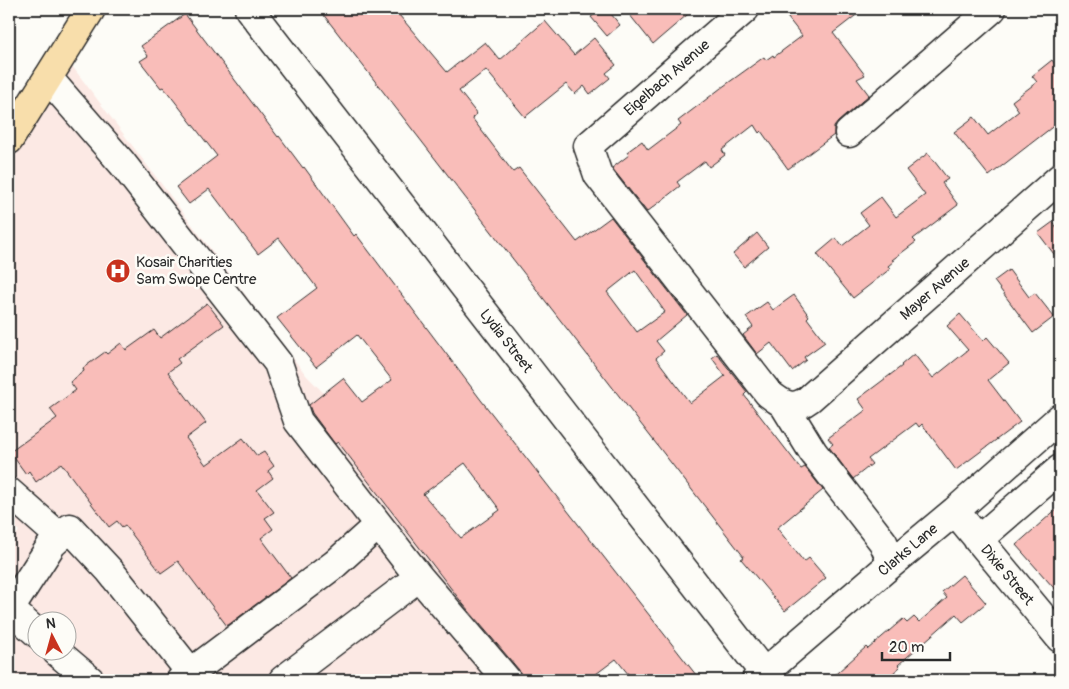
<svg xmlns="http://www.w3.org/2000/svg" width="1069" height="689" font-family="Pangolin,sans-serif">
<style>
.built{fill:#fce9e4;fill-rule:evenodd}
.building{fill:#f9bdb9;stroke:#2b2b2b;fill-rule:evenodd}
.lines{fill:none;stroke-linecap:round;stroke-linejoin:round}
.minor-casing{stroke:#2b2b2b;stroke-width:31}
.major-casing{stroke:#2b2b2b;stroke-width:31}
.minor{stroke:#fdfcf7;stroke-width:28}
.major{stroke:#f8deab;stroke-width:28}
.labels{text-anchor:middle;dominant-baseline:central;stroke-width:5;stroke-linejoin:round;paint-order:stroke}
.street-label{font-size:15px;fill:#2b2b2b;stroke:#fdfcf7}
.poi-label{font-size:15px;fill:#2b2b2b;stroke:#fdfcf7;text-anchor:start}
</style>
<rect width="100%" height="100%" fill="#fdfcf7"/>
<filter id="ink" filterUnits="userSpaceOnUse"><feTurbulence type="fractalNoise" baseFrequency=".02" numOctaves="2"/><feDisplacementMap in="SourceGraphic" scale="10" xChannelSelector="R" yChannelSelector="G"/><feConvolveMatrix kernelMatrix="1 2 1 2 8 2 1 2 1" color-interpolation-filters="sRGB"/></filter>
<g filter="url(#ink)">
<!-- built -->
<path class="built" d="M72,66L306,375L357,427L552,680H9V543L19,531L9,521V166ZM38,622H68V652H38Z"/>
<!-- building -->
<path class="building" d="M319,9H394L447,72L485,42L500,60L545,21L574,55L594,38L616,65L606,73L610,78L590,94L584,86L575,94L566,84L525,117L486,70L459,91L477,114L472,118L513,172L519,168L577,242L611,217L687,315L656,341L664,351L656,358L690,403L725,376L712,358L717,354L747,392L744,395L801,469L805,467L823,490L777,528L804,562L809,558L826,578L785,611L741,559L744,557ZM635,270L665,312L637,332L607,292Z
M602,9H607L620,25L607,36L591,17Z
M625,9H694L653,44Z
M781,9H864L833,33L865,75L857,79L869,95L838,122L834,127V135L788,169L761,131L759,133L754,125L722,150L725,155L709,167L705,161L677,182L680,186L647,212L612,168L629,155L627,152L642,141L648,150L681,125L678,121L721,88L764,57L766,60L773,55L774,57L802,36Z
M185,14L278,137L279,136L303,168L304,167L354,236L356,234L481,400L700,680H633L616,659L588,680H522L519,670L463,604L338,442L335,444L312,413L309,405L343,378L362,402L392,380L357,335L316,367L277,318L317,288L279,238L258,254L209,189L189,204L176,187L217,156L169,94L163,87L161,88L140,61L148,56L141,46ZM465,463L500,510L461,538L423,494Z
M1052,60L1060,71V121L989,176L954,132L974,117L988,135L1019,111L1012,101L1037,82L1032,76Z
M928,153L948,179L942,183L958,205L913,239L916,242L892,260L894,261L888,266L890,269L853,298L817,254L836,238L842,246L869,225L860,213L881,197L896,217L925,195L906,170Z
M1053,222L1060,232V262L1038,233Z
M757,233L768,247L744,267L733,254Z
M1009,270L1029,297L1035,293L1054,317L1033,333L994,281Z
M794,295L809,316L807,318L825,342L804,357L806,360L792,371L771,343L757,354L743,335L753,327L746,317L767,302L773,310Z
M207,303L224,325L177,359L180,363L168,372L206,423L186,438L206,465L243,438L257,456L264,452L274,466L268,471L273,478L257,490L274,512L265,518L273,529L261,538L291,578L227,626L178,561L161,573L125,525L122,527L117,521L109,527L61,463L36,482L29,471L26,474L10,452L57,418L50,409L76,390L70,382L84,371L83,368L105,352L107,354L121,343L126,350L154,330L160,338Z
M960,314L983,341L987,337L1009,363L988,380L1020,422L956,470L922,424L919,427L916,423L868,459L872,464L853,479L829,447L833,444L828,438L866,410L858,399L902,366L901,365L914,354L933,378L968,350L947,326Z
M1060,506V595L1016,545Z
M962,575L986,603L963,622L956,614L898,665L900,667L885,680H829L866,647L868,649L903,619L907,623L914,617L919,622L947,598L942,592Z"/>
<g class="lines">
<defs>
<path id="minor" d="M249,9L764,673
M745,9L588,146L598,175L768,393C782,404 792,412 809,399L1060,178
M48,78L122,163L278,363L298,421L419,577L507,680
M849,133L992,9
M784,405L813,452L883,542L892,563
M9,492L60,537
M955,511L1060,638
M978,540L1060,469
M38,634L10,609L52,544L70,528L110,571L191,673
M57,652L90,680
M181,680L335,564L378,525
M283,680L419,577
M756,680L884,570L955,511L1060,418"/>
<path id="major" d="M9,140L91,9"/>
</defs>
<!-- minor casing -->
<use href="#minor" class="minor-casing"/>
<!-- major casing -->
<use href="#major" class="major-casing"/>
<!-- minor -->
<use href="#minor" class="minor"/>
<!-- major -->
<use href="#major" class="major"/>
</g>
</g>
<!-- icons -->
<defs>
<symbol id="hospital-disc" viewBox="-11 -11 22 22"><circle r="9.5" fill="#c8321e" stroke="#fdfcf7"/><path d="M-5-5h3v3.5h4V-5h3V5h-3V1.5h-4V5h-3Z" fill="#fff"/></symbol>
</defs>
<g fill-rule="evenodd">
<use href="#hospital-disc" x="104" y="257" width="28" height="28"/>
</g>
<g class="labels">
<!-- street labels -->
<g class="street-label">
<text transform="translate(667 78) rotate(-41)">Eigelbach Avenue</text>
<text transform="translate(935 289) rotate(-41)">Mayer Avenue</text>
<text transform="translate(506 341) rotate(52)">Lydia Street</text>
<text transform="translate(908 550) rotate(-40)">Clarks Lane</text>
<text transform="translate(1007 575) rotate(50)">Dixie Street</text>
</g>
<!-- poi labels -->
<g class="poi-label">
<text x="136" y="262">Kosair Charities<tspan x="136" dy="17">Sam Swope Centre</tspan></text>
</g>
</g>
<!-- margin -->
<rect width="1069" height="689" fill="none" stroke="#fdfcf7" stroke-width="30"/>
<rect x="15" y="15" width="1039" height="659" fill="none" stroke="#2b2b2b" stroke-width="2" filter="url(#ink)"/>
<!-- north arrow -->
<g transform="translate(52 636) rotate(354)"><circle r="24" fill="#fdfcf7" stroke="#a9a8a5"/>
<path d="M0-4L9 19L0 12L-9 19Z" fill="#c8321e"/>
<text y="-8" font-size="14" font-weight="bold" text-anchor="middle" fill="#2b2b2b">N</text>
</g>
<!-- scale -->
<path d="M882 652v8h68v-8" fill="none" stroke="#2b2b2b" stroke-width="2.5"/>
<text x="889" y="652" font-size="15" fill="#2b2b2b" stroke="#fdfcf7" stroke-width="4" paint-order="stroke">20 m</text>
</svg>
